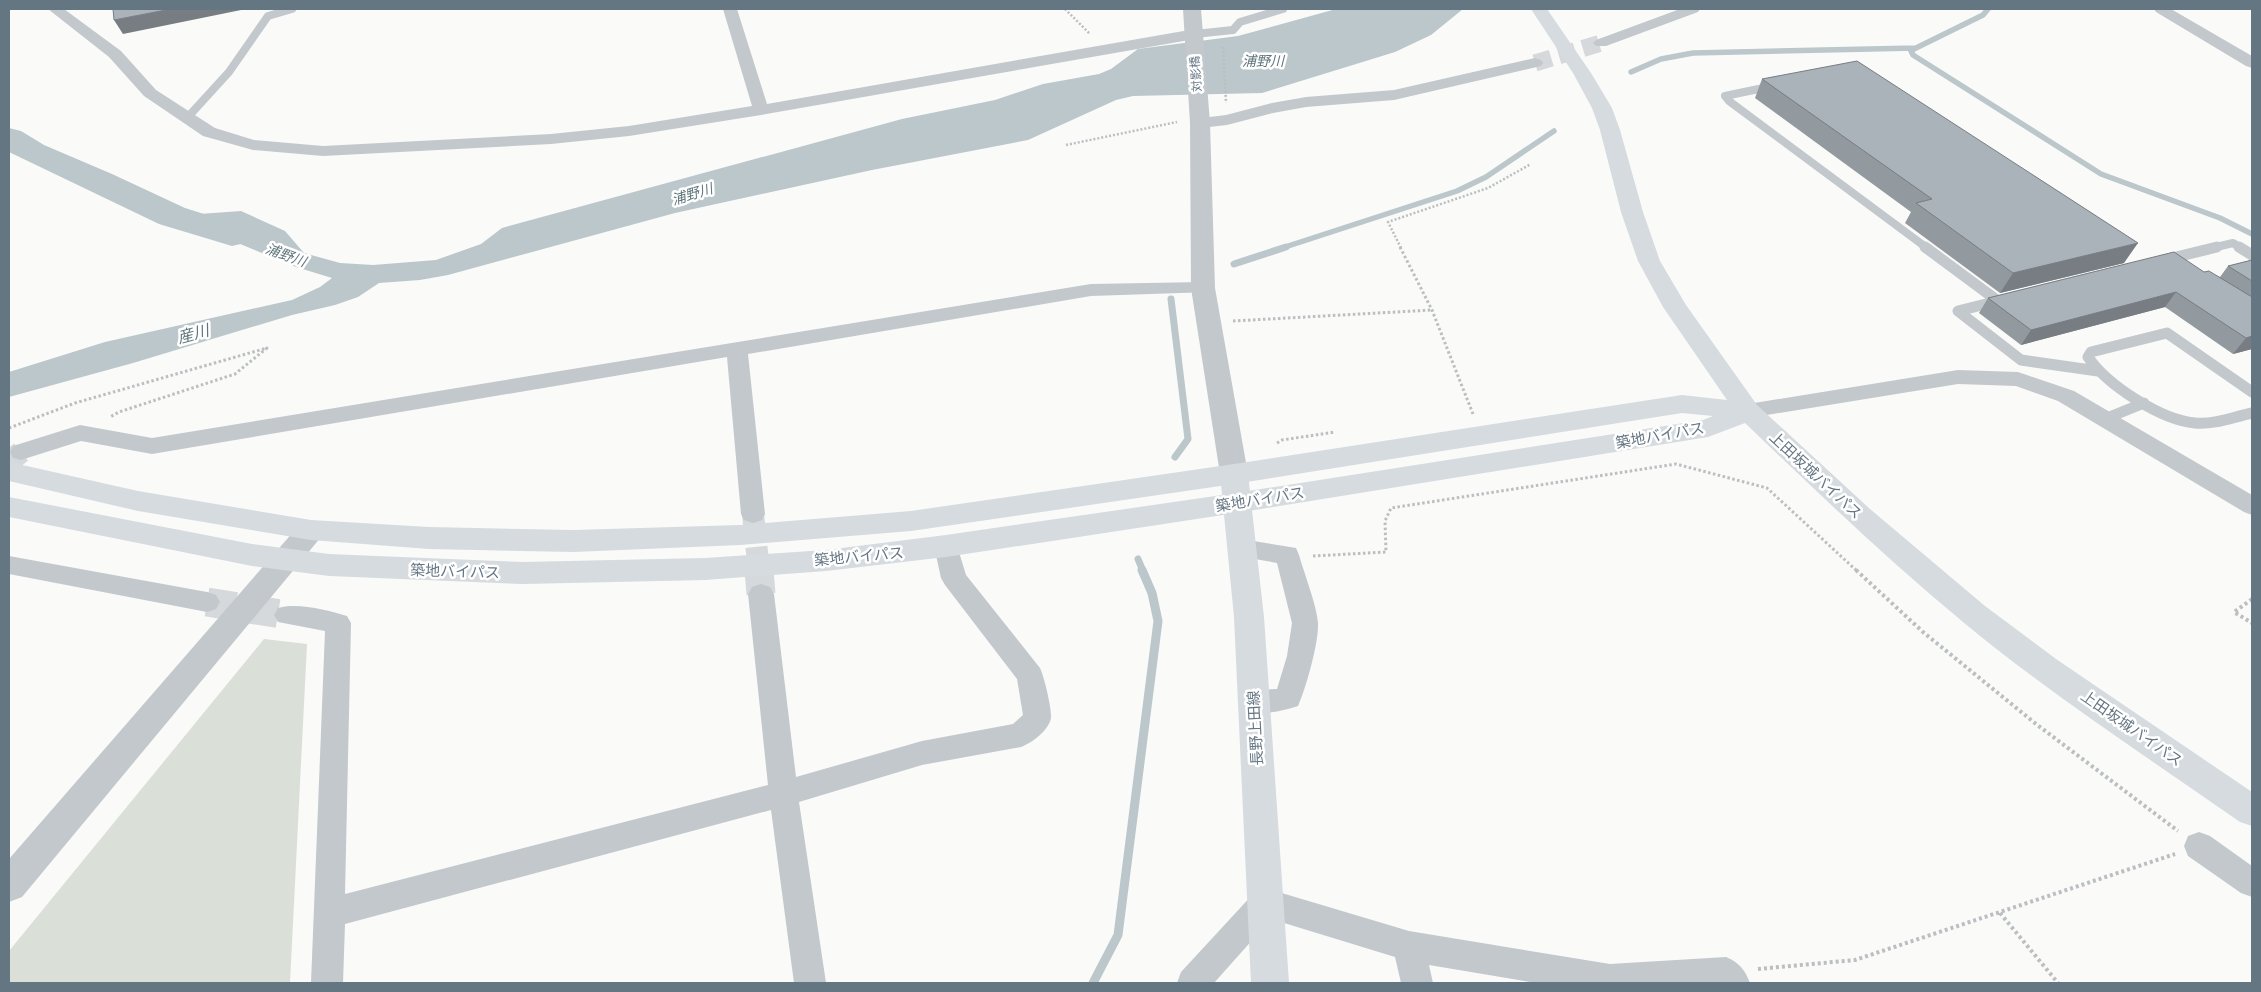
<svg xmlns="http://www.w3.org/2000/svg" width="2261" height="992" font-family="Helvetica,'Noto Sans JP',sans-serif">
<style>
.green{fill:#dadfd7}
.water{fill:#bbc7cb}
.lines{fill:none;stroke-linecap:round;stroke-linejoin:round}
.stream-far2{stroke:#bbc7cb;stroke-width:5.5}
.stream-far1{stroke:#bbc7cb;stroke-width:7}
.stream{stroke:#bbc7cb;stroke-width:9}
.river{fill:#bbc7cb;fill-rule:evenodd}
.minor-tunnel-far2{stroke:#d5d9db;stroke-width:17;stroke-dasharray:17 8;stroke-linecap:butt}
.minor-tunnel-far1{stroke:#d5d9db;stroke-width:22;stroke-dasharray:22 11;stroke-linecap:butt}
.minor-tunnel{stroke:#d5d9db;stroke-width:29;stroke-dasharray:29 14;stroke-linecap:butt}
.path-far2{stroke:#bbbfc2;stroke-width:2.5;stroke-dasharray:2 2;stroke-linecap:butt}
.path-far1{stroke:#bbbfc2;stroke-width:3;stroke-dasharray:2.5 2.5;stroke-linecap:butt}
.path{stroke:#bbbfc2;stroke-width:4;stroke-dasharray:3 3;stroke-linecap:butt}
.service-far1{stroke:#c3c8cc;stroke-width:8}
.service{stroke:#c3c8cc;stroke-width:11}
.minor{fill:#c3c8cc;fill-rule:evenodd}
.tertiary{fill:#c3c8cc;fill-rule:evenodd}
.primary{fill:#d6dbdf;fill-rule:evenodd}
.trunk{fill:#d6dbdf;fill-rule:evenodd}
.wall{fill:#929a9f}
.shaded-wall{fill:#777d82}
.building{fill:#aab3b9;stroke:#777d82}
.labels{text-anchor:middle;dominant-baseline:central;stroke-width:5;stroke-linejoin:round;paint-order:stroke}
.far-street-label{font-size:12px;fill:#657683;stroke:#fff}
.far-water-label{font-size:14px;font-style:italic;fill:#60757c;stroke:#fff}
.street-label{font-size:15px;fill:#657683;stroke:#fff}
.water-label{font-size:16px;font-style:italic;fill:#60757c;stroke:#fff}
</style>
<rect width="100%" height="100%" fill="#fafaf8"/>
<!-- green -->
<path class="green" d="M264,639L307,644L290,983H9V951Z"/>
<!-- water -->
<path class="water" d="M1336,9H1463L1431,35L1395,52L1262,93L1133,96L1116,100L1028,140L872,170L675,213L448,275L420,280L379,283L358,297L335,305L292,315L133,363L9,397V372L105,342L292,300L320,287L332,278L296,267L172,216L241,211L285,231L304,253L340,263L373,265L436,260L481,244L502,228L902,119L995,100L1043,84L1099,74L1111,69L1138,49L1238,36Z"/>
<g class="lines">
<!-- stream-far2 -->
<path class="stream-far2" d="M1916,48L1911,51L1913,55L2101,174L2220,218L2252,234
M1631,72L1661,59L1693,53L1916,48L1983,15L1988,9
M1282,248L1457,191L1486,177L1554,131"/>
<!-- stream-far1 -->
<path class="stream-far1" d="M1234,264L1286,247
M1171,299L1188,439L1175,457
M1138,559L1143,571"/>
<!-- stream -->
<path class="stream" d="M1093,983L1118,935L1158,621L1152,593L1142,570"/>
<!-- river -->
<path class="river" d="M9,128L21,131L44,145L112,174L185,208L245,227L250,235L245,243L232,246L159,224L9,152Z"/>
<!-- minor-tunnel-far2 -->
<path class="minor-tunnel-far2" d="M1535,63L1601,43"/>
<!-- minor-tunnel-far1 -->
<path class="minor-tunnel-far1" d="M9,462L21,452
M753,514L759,571"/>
<!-- minor-tunnel -->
<path class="minor-tunnel" d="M759,570L761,594
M207,602L287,615"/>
<!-- path-far2 -->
<path class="path-far2" d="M1065,9L1090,34
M1223,47L1226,103
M1066,145L1177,122
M1401,248L1388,222L1488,188L1531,164"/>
<!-- path-far1 -->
<path class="path-far1" d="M1400,247L1432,310L1473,414
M1233,321L1432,310
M9,428L75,403L267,348L235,374L119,412L110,417
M1277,443L1282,440L1335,432
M1313,556L1386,552L1385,521L1391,508L1676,464L1767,488L1857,571"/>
<!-- path -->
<path class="path" d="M1856,570L1923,632L2036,724L2178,831
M2252,599L2234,612L2252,623
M2000,913L2058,983
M1758,969L1855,960L2175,854"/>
<!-- service-far1 -->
<path class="service-far1" d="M1195,34L1233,30L1240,22L1283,9
M1773,86L1725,96L1729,101L1927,248
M187,118L229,72L268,16L292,9
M2212,248L2233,243L2241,248"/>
<!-- service -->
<path class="service" d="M1925,247L1998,301
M2239,247L2252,255
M2164,260L2217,247
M1998,301L1958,311L2021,360L2098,371
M2252,392L2167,333L2091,352L2088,357C2107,385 2161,420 2195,423C2214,425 2233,417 2252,413
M2107,418L2144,403"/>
<!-- minor -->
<path class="minor" d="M48,9H64L121,51L156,90L215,128L254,140L323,146L551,134L629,126L752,106L723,9H737L767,104L1195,29L1200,31L1203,34L1200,37L1195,39L761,115L629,136L551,144L323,156L253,150L203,136L144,96L109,57Z
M1680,9H1700L1698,12L1606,46H1596L1593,43L1596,40Z
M2154,9H2171L2252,56V68L2246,66L2156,12Z
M1535,58L1541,60L1543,63L1541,66L1394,100L1306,107L1273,113L1227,125L1200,128L1194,127L1192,123L1194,119L1226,115L1272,103L1306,97L1394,90Z
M1203,282L1210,284L1213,288L1210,292L1091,296L748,354L765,514L762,520L753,523L744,520L741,514L727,357L152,454L81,441L21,460L13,458L10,452L13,446L80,425L152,438L1091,284Z
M1958,370L2018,372L2074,391L2252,495V515L2244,512L2058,401L2016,386L1958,384L1748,418L1740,416L1737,411L1740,406L1748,404Z
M946,537L955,539L966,575L1040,668C1044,676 1052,709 1051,718C1049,730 1032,743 1021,747L922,765L799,802L826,983H794L771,810L345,924L343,983H311L325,631L278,622L274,615L278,608C295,602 330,610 347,616L351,623L345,894L768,785L748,594L752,587L761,584L770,587L774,594L796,777L922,741L1013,724L1023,715L1017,679L945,585L941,578L934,546L937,539Z
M1241,539L1296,548L1299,555C1304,573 1317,606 1318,623C1319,642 1306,688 1298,706C1279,712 1263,716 1244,709L1240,701L1244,693L1254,690L1277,689L1287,656L1292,623L1277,563L1232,555L1229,548L1232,541Z
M9,556L207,592L216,595L220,602L216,609L207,612L9,574Z
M2199,832L2210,836L2252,866V897L2241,893L2188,856L2184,846L2188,836Z
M1265,888L1409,931L1610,964L1726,957C1740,963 1745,970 1750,983H1536L1429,965L1433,983H1401L1395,957L1271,919L1214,983H1177L1181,972L1254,893Z"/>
<!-- tertiary -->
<path class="tertiary" d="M1183,9H1201L1210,123L1215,288L1248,474L1244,481L1234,484L1224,481L1220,474L1191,288L1190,123Z
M311,520L321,523L325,530L321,537L22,897L9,902V859L301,523Z"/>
<!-- primary -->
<path class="primary" d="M1234,464L1244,467L1248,474L1264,617L1289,983H1251L1234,617L1220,474L1224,467Z"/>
<!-- trunk -->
<path class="trunk" d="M1531,9H1547L1591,73L1612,108L1620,130L1643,212L1660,261L1686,305L1757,405L1870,509L1985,606L2056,659L2252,792V826L2240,822C2147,757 2050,694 1963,622C1887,559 1816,491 1745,423L1708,437L1236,513L946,557L826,571L705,580L523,584L329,576L252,566L9,517V497L252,544L329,554L523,562L705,558L826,550L946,535L1236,493L1703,420L1713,416L1682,413L1234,484L911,531L740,545L574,552L429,549L311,540L138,511L9,481V462L138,491L311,520L429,527L574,530L740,525L911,511L1234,464L1682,395L1727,400L1663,307L1638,261L1621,212L1600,130L1592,108L1573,73Z"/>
</g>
<!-- wall -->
<path class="wall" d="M1762,79L2124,263L2000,293L1905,223L1911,212L1755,98Z
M2252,260V349L2233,354L2165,307L2021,345L1979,313L1988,298L2204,272L2220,277L2228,266Z"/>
<!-- shaded-wall -->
<path class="shaded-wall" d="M171,9H246L123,34L114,20Z
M2138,243L2124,263L2000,293L2013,273Z
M2176,292L2165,307L2021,345L2031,330Z
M2252,336V349L2233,354L2246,338Z"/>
<!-- building -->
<path class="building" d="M113,9H171L114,20Z
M1857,61L2138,243L2013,273L1916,203L1932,199L1762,79Z
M2174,252L2204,272L2209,271L2252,297V336L2246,338L2176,292L2031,330L1988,298Z
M2252,260V281L2228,266Z"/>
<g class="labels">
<!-- far-street labels -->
<g class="far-street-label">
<text transform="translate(1196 74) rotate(-94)">対影橋</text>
</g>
<!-- far-water labels -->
<g class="far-water-label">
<text x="1263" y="61">浦野川</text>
<text transform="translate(692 194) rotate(-17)">浦野川</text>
<text transform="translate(286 255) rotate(20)">浦野川</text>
</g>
<!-- street labels -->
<g class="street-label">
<text transform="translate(1660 435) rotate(-10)">築地バイパス</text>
<text transform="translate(1816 475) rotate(43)">上田坂城バイパス</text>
<text transform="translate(1260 499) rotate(-9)">築地バイパス</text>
<text transform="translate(859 556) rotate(-5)">築地バイパス</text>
<text transform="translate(455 571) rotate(2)">築地バイパス</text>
<text transform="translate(1255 728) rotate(-93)">長野上田線</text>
<text transform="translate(2132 728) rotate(35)">上田坂城バイパス</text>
</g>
<!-- water labels -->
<g class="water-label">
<text transform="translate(193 334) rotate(-15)">産川</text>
</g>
</g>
<!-- border -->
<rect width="2261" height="992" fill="none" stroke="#657683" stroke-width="20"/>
</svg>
